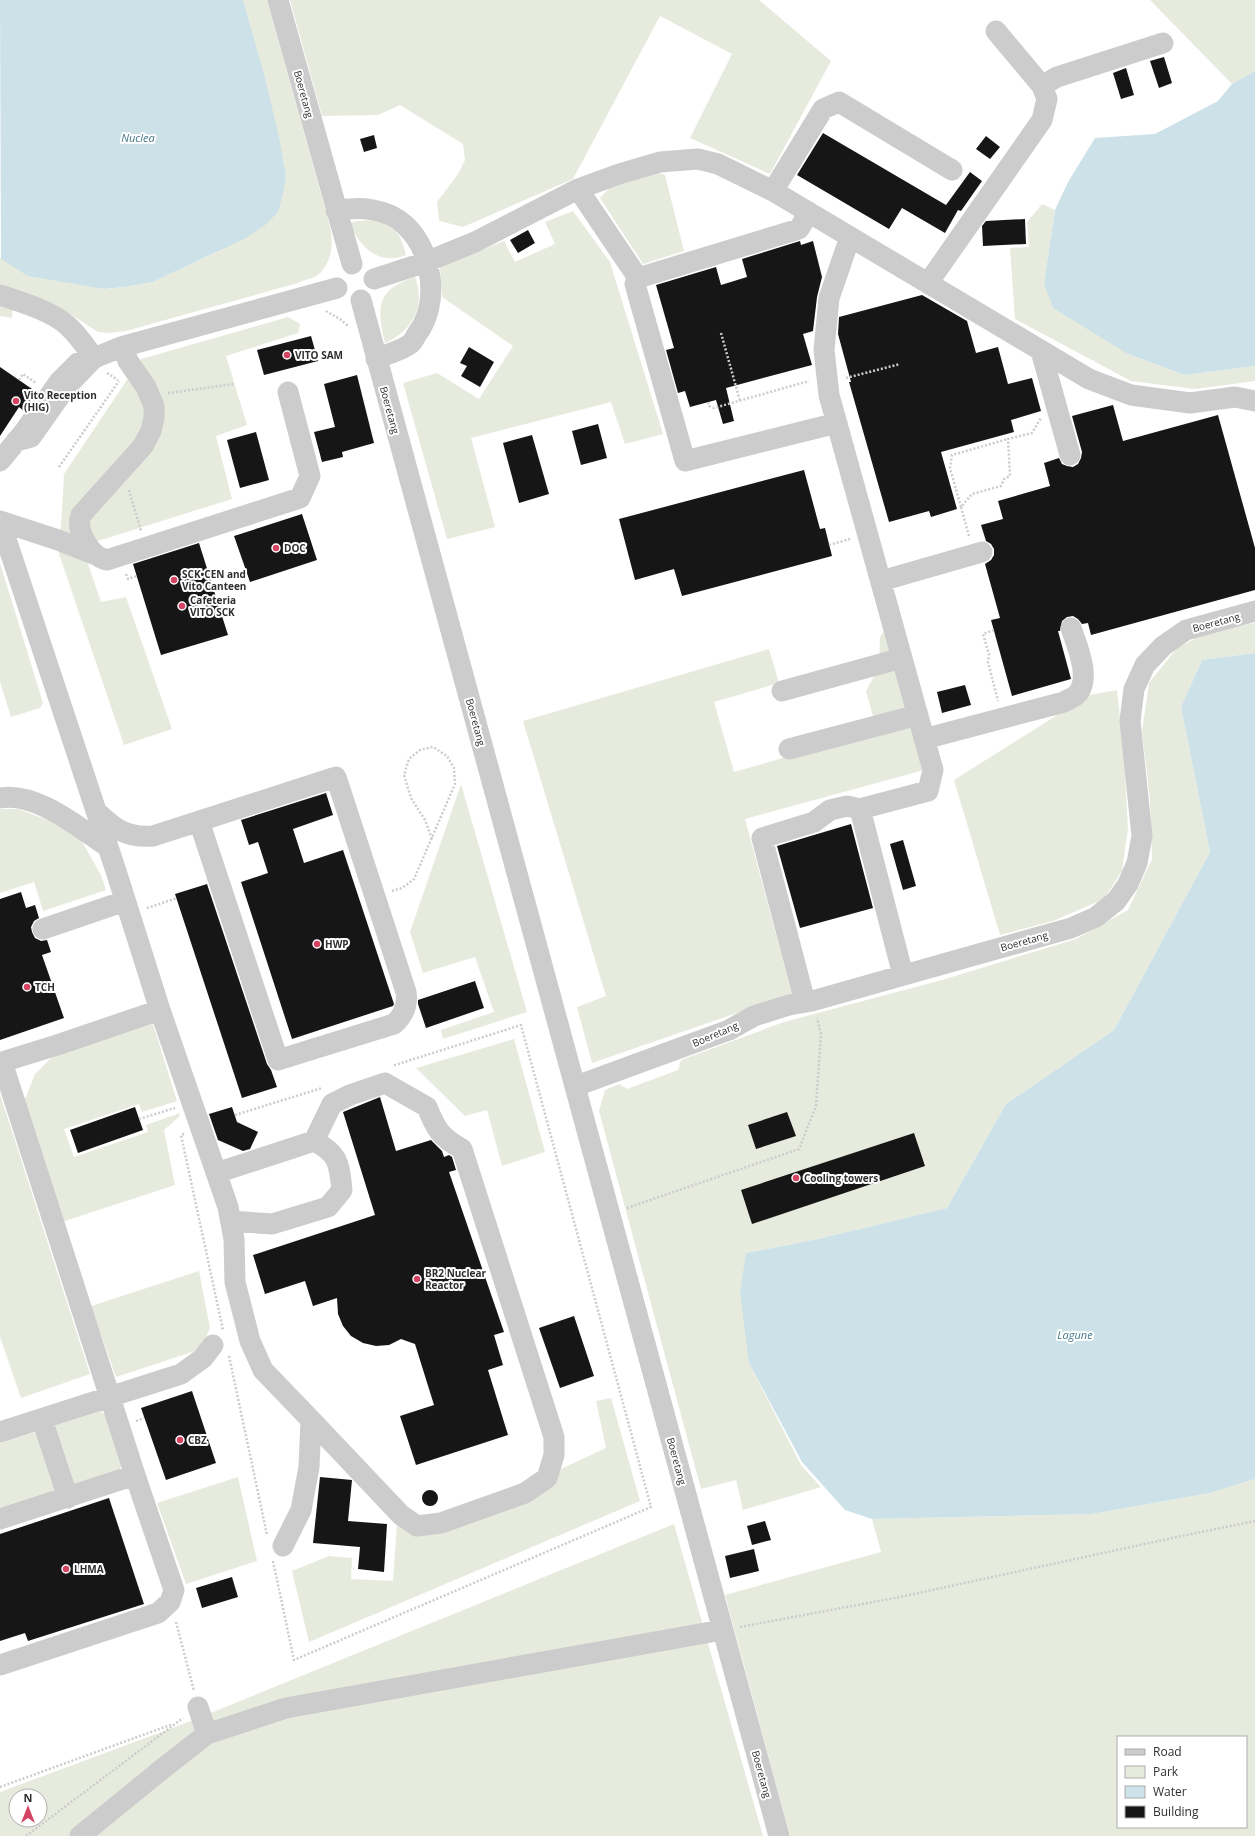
<svg xmlns="http://www.w3.org/2000/svg" width="1255" height="1836" font-family="'Open Sans',sans-serif">
<style>
.green{fill:#e7ebde;fill-rule:evenodd}
.water{fill:#cce2e8}
.building{fill:#161616}
.lines{fill:none;stroke-linecap:round;stroke-linejoin:round}
.path{stroke:#ccc;stroke-width:2.5;stroke-dasharray:2 2;stroke-linecap:butt}
.minor{stroke:#ccc;stroke-width:21}
.poi-dot{fill:#d44362;stroke:#fff;stroke-width:1.5}
.labels{text-anchor:middle;dominant-baseline:central;stroke-width:4;stroke-linejoin:round;paint-order:stroke}
.street-label{font-size:10px;fill:#2f2f2f;stroke:#fff}
.poi-label{font-size:10px;font-weight:bold;fill:#2f2f2f;stroke:#fff;text-anchor:start}
.water-label{font-size:11px;font-style:italic;fill:#457889;stroke:#fff}
</style>
<rect width="100%" height="100%" fill="#fff"/>
<!-- green -->
<path class="green" d="M243,0H267L330,226C334,243 332,265 316,276C311,279 303,280 298,283L126,331L109,333L98,332L67,312L14,293L12,318L0,316V257L1,259L104,289L125,287L153,282L223,249L286,175C275,115 259,58 243,0Z
M290,0H759L831,61L770,174L690,138L732,54L660,16L573,179L463,227L439,221L437,202L458,174L465,160L463,144L400,105L378,115L322,116Z
M1150,0H1255V71L1232,84Z
M656,172L665,175L684,251L643,264L600,198L611,186Z
M1042,204L1055,210L1044,283L1128,354L1185,375L1255,366V381L1195,389L1131,381L1015,319L1010,248L1029,247L1027,222Z
M573,211L610,262L663,434L625,444L611,402L471,438L495,527L447,539L403,383L437,373L479,399L513,346L442,297L440,267L504,241L515,262L555,244L545,222Z
M376,220C396,228 401,233 406,255C380,266 359,248 350,223L357,221Z
M415,277C426,306 413,331 385,343C376,307 377,289 415,277Z
M288,317L300,324L298,333L226,356L247,425L216,436L232,499L82,546L101,602L126,597L172,729L124,745L57,548L61,526L64,474L141,359Z
M0,563L43,703L40,708L11,717L0,682Z
M1255,623V653L1202,660L1181,707L1210,852L1114,1030L1006,1104L947,1208L818,1239L746,1253L749,1363L801,1465L821,1487L743,1510L736,1480L701,1489L599,1111L605,1090L619,1084L627,1089L678,1070L681,1060L784,1022L942,980L1076,939L1128,910L1152,859L1150,799L1142,732L1149,683L1176,649L1205,633Z
M886,628L924,770L745,819L792,994L592,1063L577,1007L606,996L523,721L769,649L779,683L714,702L734,772L877,731L866,691L879,667L880,637Z
M1117,690L1124,757L1128,828L1122,871L1104,899L1053,921L1000,935L954,780L1089,695Z
M461,784L527,1012L443,1039L441,1030L494,1012L475,957L423,973L410,932Z
M0,809H18L56,823L80,838L101,875L106,890L43,911L34,882L0,893Z
M153,1024L177,1101L142,1112L139,1104L64,1129L74,1157L148,1132L146,1125L180,1113L179,1117L164,1130L175,1185L62,1222L30,1122L25,1099L35,1074L55,1054Z
M514,1039L545,1152L502,1166L487,1110L465,1116L416,1068Z
M0,1094L90,1374L21,1398L0,1337Z
M199,1271L210,1328L201,1349L116,1377L91,1306Z
M611,1398L640,1501L309,1642L292,1571L329,1556L352,1558L351,1579L393,1581L397,1523L421,1534L606,1448L596,1401Z
M99,1410L110,1418L123,1461L119,1472L75,1486L55,1425Z
M36,1432L56,1494L0,1512V1443Z
M238,1477L257,1561L186,1584L157,1503Z
M1255,1479V1836H790L725,1595L881,1552L872,1519L1092,1514L1210,1493ZM1118,1737H1246V1827H1118Z
M674,1524L763,1836H0V1792L191,1721ZM16,1796H40V1820H16Z"/>
<!-- water -->
<path class="water" d="M0,0H243L265,78L279,137L286,175L283,194L278,212L264,226L246,238L153,282L125,287L104,289L28,276L1,259Z
M1255,71V366L1185,375L1128,354L1053,308L1044,283L1055,210L1068,182L1095,138L1155,134L1218,101L1232,84Z
M1255,653V1479L1210,1493L1092,1514L872,1519L845,1510L802,1462L749,1363L740,1292L746,1253L818,1239L947,1208L1006,1104L1114,1030L1210,852L1181,707L1202,660Z"/>
<!-- building -->
<path class="building" d="M1164,57L1172,83L1159,88L1150,61Z
M1126,68L1134,95L1121,99L1113,73Z
M823,133L946,205L970,172L982,181L961,211L958,210L945,233L902,208L889,229L797,175Z
M374,135L377,148L364,152L360,139Z
M986,136L1000,147L990,159L976,149Z
M1025,219L1026,244L983,246L982,226L986,221Z
M528,230L535,243L518,253L510,240Z
M800,241L801,245L813,241L822,277L817,297L813,331L803,334L812,365L726,388L734,421L723,424L716,400L690,407L685,391L678,393L666,350L674,348L656,285L716,267L721,285L747,277L742,259Z
M922,295L967,321L976,353L998,347L1008,384L1032,378L1041,411L1011,420L1014,432L941,452L957,509L931,517L929,511L889,522L849,382H851L838,334L839,317Z
M311,336L318,361L264,375L257,350Z
M469,347L494,362L480,387L461,376L467,366L460,363Z
M0,367L32,389L27,398L31,401L24,411L19,407L0,436Z
M357,375L374,443L342,452L343,457L322,462L314,432L335,427L324,384Z
M1113,405L1123,441L1218,415L1255,548V590L1091,635L1088,623L1082,624L1078,619L1073,616L1067,617L1062,621L1060,631H1058L1071,679L1012,696L991,620L1000,618L985,564L991,560L994,555V549L991,544L986,541L981,525L1003,519L998,501L1050,486L1044,463L1059,458L1062,464L1067,466L1073,467L1078,464L1081,458L1082,452L1072,416Z
M598,424L607,458L581,465L572,431Z
M256,432L269,480L240,488L227,440Z
M532,435L549,494L519,503L503,443Z
M804,470L820,529L825,528L832,556L682,596L674,569L635,580L619,519Z
M302,514L317,560L250,582L234,536Z
M199,543L228,635L161,655L133,564Z
M965,685L971,705L942,713L937,692Z
M326,793L333,815L293,829L304,863L343,850L394,1004L393,1006L292,1039L241,882L268,873L258,842L249,845L241,820Z
M851,824L873,908L800,928L777,846Z
M903,840L916,886L903,890L890,844Z
M207,884L267,1064L271,1070L277,1087L242,1098L175,894Z
M21,892L26,908L35,905L39,918L34,921L31,927L32,932L35,938L41,941L47,940L51,952L42,955L64,1018L0,1040V899Z
M475,981L484,1008L426,1028L418,1004V1000Z
M380,1097L396,1151L431,1140L442,1151L444,1157L449,1155L452,1157L456,1170L449,1172L504,1332L494,1335L503,1365L488,1370L508,1435L416,1465L400,1416L434,1405L415,1344L401,1339L389,1345L376,1346L363,1343L351,1336L343,1326L338,1314L337,1298L313,1306L305,1281L265,1294L253,1255L375,1215L343,1112Z
M135,1107L143,1130L78,1153L70,1130Z
M232,1107L237,1122L258,1132L250,1149L243,1151L218,1140L209,1114Z
M787,1112L796,1136L756,1149L748,1125Z
M914,1133L925,1166L752,1224L741,1190Z
M574,1316L594,1376L560,1388L539,1328Z
M192,1391L216,1463L166,1480L141,1408Z
M320,1477L352,1480L348,1521L387,1524L384,1572L358,1569L360,1547L313,1543Z
M422 1498a8 8 0 1 1 16 0a8 8 0 1 1-16 0Z
M109,1498L144,1604L28,1641L25,1633L0,1641V1534Z
M765,1521L771,1540L752,1545L747,1526Z
M754,1549L759,1571L730,1578L725,1556Z
M232,1577L238,1597L202,1608L196,1588Z"/>
<g class="lines">
<!-- path -->
<path class="path" d="M326,311L340,319L348,326
M721,333L740,401
M107,373L118,380
M846,378L900,364
M19,380L23,374L36,383
M168,393L235,384
M708,402L709,406L714,408L809,381
M59,467L119,381
M129,490L141,531
M961,507L950,468L952,455L1008,439
M969,536L961,507L972,494L1001,486L1004,479L1010,476L1008,439L1032,433L1041,418
M829,545L850,539
M126,574L128,579L137,576
M994,630L983,634L989,654L988,662L998,701
M392,891L402,888L414,879L455,784L454,768L447,756L433,747L420,750L409,759L404,775L411,798L425,820L432,839
M147,908L177,898
M235,1115L322,1088
M139,1119L175,1108
M184,1134L181,1135L223,1330
M627,1208L799,1149L816,1106L821,1034L817,1018
M229,1356L267,1535
M136,1421L144,1418
M273,1561L294,1660L651,1507L521,1025L392,1066
M176,1622L194,1691
M740,1627L900,1597L1177,1537L1255,1521
M0,1787L173,1724
M26,1836L183,1718"/>
<!-- minor -->
<path class="minor" d="M278,0L352,264
M1042,86L1057,77L1163,43
M578,189L638,278
M773,191L823,109L839,102L952,170
M336,211C358,206 387,208 405,225C433,251 440,304 417,334C415,337 413,342 410,344C401,351 386,354 376,359
M809,212L799,229L638,278L635,284L685,461L837,423
M374,279L426,262L475,242L578,189L619,174L660,162L698,159L718,164L773,191L1089,379L1131,395L1190,403L1235,397L1255,401
M928,283L1042,120L1047,99L1042,86L996,31
M0,295C21,302 52,311 68,326C78,335 86,347 94,358L121,347L337,288
M361,300L779,1836
M124,347L128,361L146,387L154,406V418L151,431L143,446L81,515C75,531 91,557 107,560L300,498L310,476L288,392
M1041,351L1070,455
M0,461L24,432L59,382L78,363L94,358L67,386L31,437L16,441
M0,521L116,871L160,1010L228,1207L234,1239L235,1282L250,1341L263,1370L311,1420L309,1467L301,1510L283,1546
M0,521L58,540L96,555
M881,581L982,552
M782,691L902,658
M924,739L1064,702C1067,700 1072,698 1075,696C1093,682 1077,645 1071,628
M789,749L918,715
M0,798C37,792 78,827 108,847
M860,809L903,975
M96,811C115,829 126,838 153,836L336,777L406,992C408,1005 404,1015 394,1024L278,1060L199,821
M43,929L125,901
M805,1002L762,838L814,822L830,810L847,806L860,809L928,791L933,770L829,395L824,350L829,298L850,237
M576,1086L729,1030L754,1016L789,1005L812,1001L1071,928L1096,917L1116,901L1128,884L1137,863L1142,836L1130,721L1134,689L1145,665L1163,646L1186,630L1255,611
M216,1173L314,1141C339,1154 339,1163 342,1190L328,1207L272,1224L231,1221
M42,1419L68,1498
M311,1420L401,1515L417,1526L441,1523L525,1493L547,1478L554,1455V1437L462,1149C440,1137 436,1129 427,1107L385,1083L350,1095L332,1104L314,1141
M0,1432L181,1374L203,1358L213,1345
M0,1519L135,1475L2,1062L57,1045L160,1010
M0,1665L158,1613L170,1602L174,1590L135,1475
M198,1707L207,1734
M80,1836L166,1766L207,1734L286,1708L722,1630"/>
</g>
<!-- markers -->
<g class="poi-dot">
<circle cx="287" cy="355" r="4"/>
<circle cx="16" cy="401" r="4"/>
<circle cx="276" cy="548" r="4"/>
<circle cx="174" cy="580" r="4"/>
<circle cx="182" cy="606" r="4"/>
<circle cx="317" cy="944" r="4"/>
<circle cx="27" cy="987" r="4"/>
<circle cx="796" cy="1178" r="4"/>
<circle cx="417" cy="1279" r="4"/>
<circle cx="180" cy="1440" r="4"/>
<circle cx="66" cy="1569" r="4"/>
</g>
<g class="labels">
<!-- street labels -->
<g class="street-label">
<text transform="translate(304 94) rotate(75)">Boeretang</text>
<text transform="translate(390 410) rotate(75)">Boeretang</text>
<text transform="translate(1216 622) rotate(-15)">Boeretang</text>
<text transform="translate(476 722) rotate(75)">Boeretang</text>
<text transform="translate(1024 941) rotate(-16)">Boeretang</text>
<text transform="translate(715 1034) rotate(-23)">Boeretang</text>
<text transform="translate(677 1461) rotate(75)">Boeretang</text>
<text transform="translate(762 1774) rotate(75)">Boeretang</text>
</g>
<!-- poi labels -->
<g class="poi-label">
<text x="295" y="355">VITO SAM</text>
<text x="24" y="395">Vito Reception<tspan x="24" dy="12">(HIG)</tspan></text>
<text x="284" y="548">DOC</text>
<text x="182" y="574">SCK•CEN and<tspan x="182" dy="12">Vito Canteen</tspan></text>
<text x="190" y="600">Cafeteria<tspan x="190" dy="12">VITO SCK</tspan></text>
<text x="325" y="944">HWP</text>
<text x="35" y="987">TCH</text>
<text x="804" y="1178">Cooling towers</text>
<text x="425" y="1273">BR2 Nuclear<tspan x="425" dy="12">Reactor</tspan></text>
<text x="188" y="1440">CBZ</text>
<text x="74" y="1569">LHMA</text>
</g>
<!-- water labels -->
<g class="water-label">
<text x="138" y="137">Nuclea</text>
<text x="1075" y="1334">Lagune</text>
</g>
</g>
<!-- legend -->
<rect x="1117" y="1736" width="130" height="92" fill="#ffffff" stroke="#acacac"/>
<rect x="1125" y="1749" width="20" height="6" fill="#cccccc" stroke="#acacac"/>
<text x="1153" y="1756" font-size="12" fill="#2f2f2f">Road</text>
<rect x="1125" y="1766" width="20" height="12" fill="#e7ebde" stroke="#acacac"/>
<text x="1153" y="1776" font-size="12" fill="#2f2f2f">Park</text>
<rect x="1125" y="1786" width="20" height="12" fill="#cce2e8" stroke="#acacac"/>
<text x="1153" y="1796" font-size="12" fill="#2f2f2f">Water</text>
<rect x="1125" y="1806" width="20" height="12" fill="#161616" stroke="#acacac"/>
<text x="1153" y="1816" font-size="12" fill="#2f2f2f">Building</text>
<!-- north arrow -->
<g transform="translate(28 1808)"><circle r="19" fill="#ffffff" stroke="#acacac"/>
<path d="M0-3L7 15L0 10L-7 15Z" fill="#d44362"/>
<text y="-6" font-size="11" font-weight="bold" text-anchor="middle" fill="#2f2f2f">N</text>
</g>
</svg>
